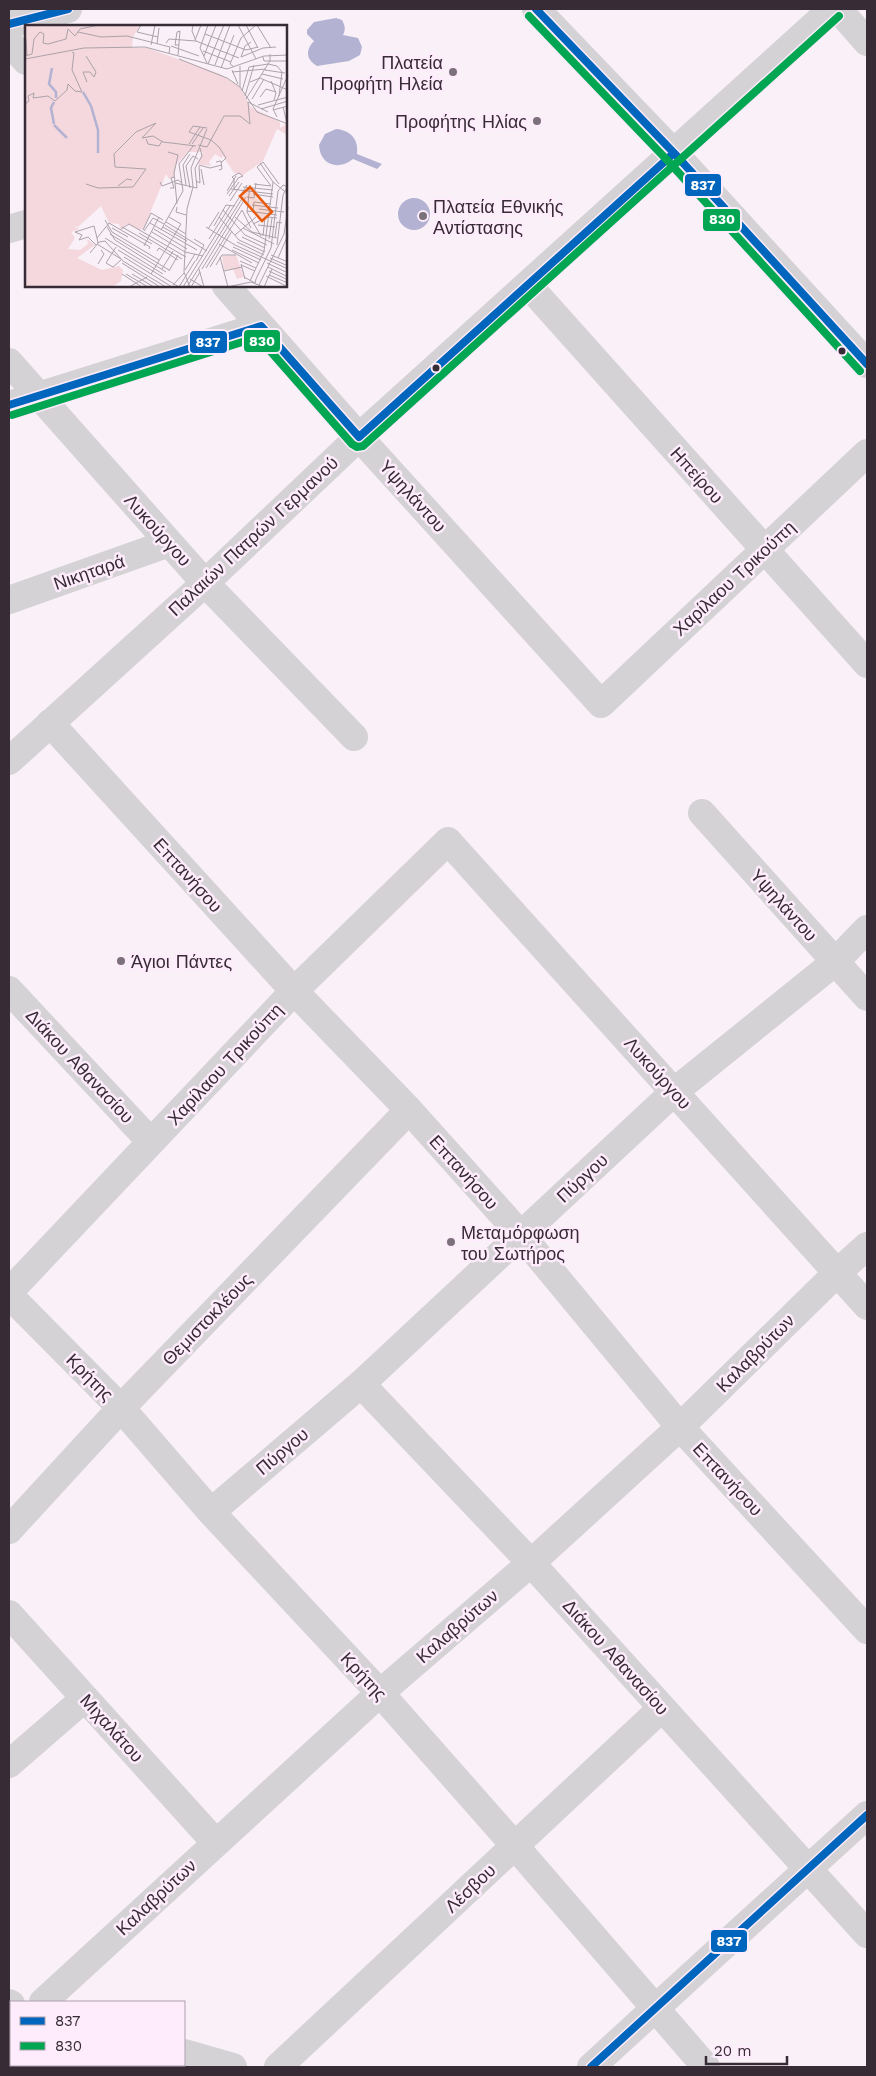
<svg xmlns="http://www.w3.org/2000/svg" width="876" height="2076" font-family="'Work Sans',sans-serif">
<style>
.water{fill:#b3b2d2}
.lines{fill:none;stroke-linecap:round;stroke-linejoin:round}
.minor{stroke:#d4d2d4;stroke-width:28}
.tertiary{stroke:#d4d2d4;stroke-width:28}
.bus-1-casing{stroke:#feecfc;stroke-width:11}
.bus-2-casing{stroke:#feecfc;stroke-width:11}
.bus-1{stroke:#0065bd;stroke-width:8}
.bus-2{stroke:#00a651;stroke-width:8}
.poi-dot{fill:#7b717a;stroke:#feecfc;stroke-width:2}
.bus-dot{fill:#372c36;stroke:#feecfc;stroke-width:2}
.labels{text-anchor:middle;dominant-baseline:central;stroke-width:5;stroke-linejoin:round;paint-order:stroke}
.poi-label{font-size:18px;fill:#372c36;stroke:#feecfc;text-anchor:start}
.street-label{font-size:18px;fill:#372c36;stroke:#feecfc}
.inset-river{fill:none;stroke:#b3b2d2;stroke-width:2.5}
.inset-road{fill:none;stroke:#aca2aa;stroke-width:1}
.view{fill:#e8590c;fill-opacity:0.15;stroke:#e8590c;stroke-width:2.5}
.inset-edge{fill:none;stroke:#372c36;stroke-width:2.5}
.line-badge{stroke:#feecfc;stroke-width:2}
.badge-label{font-size:14px;text-anchor:middle;font-weight:bold;fill:#fff}
</style>
<rect width="100%" height="100%" fill="#faf0f8"/>
<!-- water -->
<path class="water" d="M336,18L342,20C345,26 346,29 343,35L358,38L362,47L360,55L349,61L317,66C306,60 305,50 314,41L307,34V30L314,22Z
M336,129C350,130 359,139 357,154L382,164L377,169L353,159C338,171 320,165 319,145L325,134Z
M398 214a16 16 0 1 1 32 0a16 16 0 1 1-32 0Z"/>
<g class="lines">
<!-- minor -->
<path class="minor" d="M536,9L674,153L867,364
M838,9L867,42
M9,24L68,9
M9,42L26,61
M9,229L26,224
M528,285L867,664
M226,286L359,437L601,704L867,453
M9,362L205,583L354,737
M9,405L261,326
M359,437L832,9
M9,600L169,543
M50,723L294,991L409,1110L521,1235L680,1427L867,1630
M702,813L867,997
M9,990L151,1142
M9,1292L294,991L448,841L867,1306
M9,1295L121,1408L211,1512L380,1693L515,1846L706,2067
M361,1384L531,1563L867,1934
M211,1512L361,1384L675,1091L835,962L867,929
M9,1530L121,1408L409,1110
M9,1614L215,1842
M9,1764L85,1698
M43,2002L380,1693L531,1563L680,1427L837,1273L867,1246
M9,2003L11,2004
M9,2035L11,2032
M184,2053L233,2067
M278,2067L662,1708
M591,2067L867,1815"/>
<!-- tertiary -->
<path class="tertiary" d="M9,761L205,583L359,437"/>
<defs>
<path id="bus-1" d="M536,9L674,153L867,364
M9,24L68,9
M9,405L261,326L359,437L674,153
M591,2067L867,1815"/>
<path id="bus-2" d="M529,16L667,160L860,371
M12,415L258,337L352,444L357,447L363,446L839,16"/>
</defs>
<!-- bus-1 casing -->
<use href="#bus-1" class="bus-1-casing"/>
<!-- bus-2 casing -->
<use href="#bus-2" class="bus-2-casing"/>
<!-- bus-1 -->
<use href="#bus-1" class="bus-1"/>
<!-- bus-2 -->
<use href="#bus-2" class="bus-2"/>
</g>
<!-- markers -->
<g class="poi-dot">
<circle cx="453" cy="72" r="5"/>
<circle cx="537" cy="121" r="5"/>
<circle cx="423" cy="216" r="5"/>
<circle cx="121" cy="961" r="5"/>
<circle cx="451" cy="1242" r="5"/>
</g>
<g class="bus-dot">
<circle cx="842" cy="351" r="4.5"/>
<circle cx="436" cy="368" r="4.5"/>
</g>
<g class="labels">
<!-- poi labels -->
<g class="poi-label">
<text x="443" y="62" text-anchor="end">Πλατεία<tspan x="443" dy="21">Προφήτη Ηλεία</tspan></text>
<text x="527" y="121" text-anchor="end">Προφήτης Ηλίας</text>
<text x="433" y="206">Πλατεία Εθνικής<tspan x="433" dy="21">Αντίστασης</tspan></text>
<text x="131" y="961">Άγιοι Πάντες</text>
<text x="461" y="1232">Μεταμόρφωση<tspan x="461" dy="21">του Σωτήρος</tspan></text>
</g>
<!-- street labels -->
<g class="street-label">
<text transform="translate(697 475) rotate(48)">Ηπείρου</text>
<text transform="translate(413 496) rotate(48)">Υψηλάντου</text>
<text transform="translate(158 530) rotate(48)">Λυκούργου</text>
<text transform="translate(253 536) rotate(-43)">Παλαιών Πατρών Γερμανού</text>
<text transform="translate(89 572) rotate(-19)">Νικηταρά</text>
<text transform="translate(734 578) rotate(-43)">Χαρίλαου Τρικούπη</text>
<text transform="translate(188 875) rotate(48)">Επτανήσου</text>
<text transform="translate(784 905) rotate(48)">Υψηλάντου</text>
<text transform="translate(225 1064) rotate(-47)">Χαρίλαου Τρικούπη</text>
<text transform="translate(80 1066) rotate(47)">Διάκου Αθανασίου</text>
<text transform="translate(658 1073) rotate(48)">Λυκούργου</text>
<text transform="translate(464 1172) rotate(48)">Επτανήσου</text>
<text transform="translate(582 1178) rotate(-43)">Πύργου</text>
<text transform="translate(207 1319) rotate(-46)">Θεμιστοκλέους</text>
<text transform="translate(755 1353) rotate(-45)">Καλαβρύτων</text>
<text transform="translate(90 1377) rotate(45)">Κρήτης</text>
<text transform="translate(282 1451) rotate(-40)">Πύργου</text>
<text transform="translate(728 1479) rotate(47)">Επτανήσου</text>
<text transform="translate(457 1626) rotate(-41)">Καλαβρύτων</text>
<text transform="translate(616 1657) rotate(48)">Διάκου Αθανασίου</text>
<text transform="translate(364 1676) rotate(47)">Κρήτης</text>
<text transform="translate(112 1728) rotate(48)">Μιχαλάτου</text>
<text transform="translate(470 1888) rotate(-43)">Λέσβου</text>
<text transform="translate(156 1897) rotate(-43)">Καλαβρύτων</text>
</g>
</g>
<!-- overview -->
<g transform="translate(25 25)">
<rect width="262" height="262" fill="#faf0f8"/>
<path d="M0,0H115L108,12L107,23H122L195,49L215,62L226,82L255,97V103L262,99V107L261,109L252,104L238,136L218,150L209,148L198,131L196,133L190,129L184,137L186,141L172,139L178,127H163L151,140L149,152L144,154L141,149L119,203L115,205L102,199L95,204L94,199L84,198L76,181L53,202L49,201L54,204L46,207L50,213L43,224L55,225L63,219L62,214L70,220L52,233L77,245L94,241L98,245L96,256L87,262H0ZM211,230L219,252L212,254L208,244L199,245L197,231Z" fill="#f4d8dd"/>
<path class="inset-river" d="M27,43L24,59L31,67V73M58,67L66,81L73,105V128M29,99L26,83L29,77M29,100L42,113"/>
<path class="inset-road" d="M116,0L112,7L133,12M168,0L167,6L171,16M213,0L231,34M221,0L233,23M232,0L246,23M53,7L76,12L102,11L145,22L144,28M180,9L221,25L233,22M1,14L2,30M170,15L176,0M141,18L144,14L171,16L214,33M132,19L134,3M126,20L130,0M154,20H150L152,7L155,6M146,21L174,31M178,26L206,37M153,30L155,6M0,31L7,29L9,14L15,7L19,9L18,18L23,19L41,14L43,4L50,11L55,4L74,0M61,31L71,47L69,52L65,47H58L62,57M179,31L191,0M216,32L238,23L251,22M216,32L220,21L226,17M238,32L239,36H263M0,34L59,23L120,22L202,44L239,31L263,30M154,34L202,53L215,62L232,87L263,99M182,38L175,23L183,0M183,39L199,0M190,40L205,0M209,42L205,39L216,13L231,0M196,43L209,10M207,45L213,59M240,45L260,48M207,47L241,44M237,49L258,54M246,56L251,68L249,75M225,57L235,53L263,65M215,62V41M217,66L224,42L243,39L252,41L257,47L254,71M220,71L229,40M235,72L241,64L251,67M221,74L245,36V29M227,74L239,54M0,79L4,76L3,71L9,68L8,73L23,71L30,76L42,65L43,59L50,66L57,67L47,45L49,28L47,27M233,80L263,72M258,82L262,98M236,84L263,76M248,85L263,81M252,92L248,84L263,50M182,103L168,101L164,107L186,115L194,122L201,133L196,138M117,113L128,111L138,117L171,121M121,114L123,119L134,121L137,116M164,119L175,102M167,119L178,103M173,120L182,122L199,91H215L225,99L223,77L243,87M143,127L153,130L149,148L152,179M191,137L196,136L197,144L194,145M235,138L248,157L263,169M174,140L185,143L197,140M176,144L179,160M171,156L175,158L174,141M135,157L137,161L153,155L157,158M150,158L172,163L170,143L177,131L175,123M61,159L73,163L108,162L121,144L90,142L89,129L111,107L131,98L117,113M229,159L246,161M161,160L158,140L165,129M225,160L222,187L236,211M93,161L102,154L107,155M246,161L232,142L238,137L254,159M218,162L248,165M145,163H149L146,153L149,152M165,163L161,141L168,131L173,134M206,164L248,169M202,166L211,151M202,169L209,159L212,155L213,153L218,151L214,148L207,152L209,154V164M228,169L248,172M204,171L214,157M222,172L229,173L231,158M205,176L217,158M227,180L253,183M152,182L151,187L161,190M234,184L259,187M198,185L220,210L242,220M217,185L226,203M222,186L252,190M228,187L229,177L246,179M194,192L214,215L240,227M210,192L227,207L252,213M80,195L87,207L134,235M141,197L161,209M125,198L172,225M228,199L243,192L252,193M140,200L182,226M233,200L250,202M189,201L201,180L210,181M82,202L90,215L141,247M97,202L127,219M138,202L162,216M181,202L210,220L263,244M87,203L103,212M218,203L249,219M96,204L104,199L161,232M129,204L162,224M183,204L194,187M118,205L126,188L138,195M136,205L158,166L154,139L169,120M119,206L128,193L139,199M127,207L160,227L178,231M114,208L157,234M85,209L144,245M210,210L231,192M238,211L240,192M217,212L240,223M250,212L252,197L257,198M80,213L138,249M169,214L179,220L171,236M184,214L205,181M244,214L247,193M212,217L239,230M73,218L72,213L84,198L125,222L124,224M72,219L96,234M194,219L227,238M71,220L63,212L54,215L57,210L50,207L69,201L72,213M252,220L258,170L262,162M119,221L134,192M91,222L81,238L88,242L96,235M208,222L236,235M93,225L154,262M207,225L234,238M132,226L134,223L153,235M65,228L74,217L80,216L98,236L141,262M246,230L263,237M99,232L147,262M195,232L203,262M245,233L263,241M253,233L263,210M215,236L231,243M97,238L135,262M242,238L263,248M73,239L79,229L76,225M216,239L220,254M191,240L197,230H211M216,240L230,246M185,242L207,206M243,242L261,251M181,243L217,185M137,244L148,226M174,244L179,262M177,244L221,172M160,245L170,229M144,246L153,230M199,246L217,242M244,246L263,255M97,249L117,262M101,249L123,262M107,249L129,262M126,249L156,199L144,192M244,250L263,258M241,251L263,262M219,252L230,258L231,254L246,223L253,166L258,160L263,162M165,254L178,262M225,256L239,226L248,157M148,260L159,248M234,260L259,209L263,182M104,262L122,252M154,262L170,236M158,262L222,160M162,262L218,172M165,262L159,247L162,184L168,162L166,143L182,104M166,262L175,247M202,262L226,257L239,262M239,262L247,244"/>
<path class="view" d="M225,162L247,187L237,196L215,171Z"/>
<rect width="262" height="262" class="inset-edge"/>
</g>
<g class="line-badge">
<rect x="684" y="173" width="38" height="24" rx="5" fill="#0065bd"/>
<rect x="702" y="208" width="39" height="24" rx="5" fill="#00a651"/>
<rect x="243" y="329" width="38" height="24" rx="5" fill="#00a651"/>
<rect x="189" y="330" width="39" height="24" rx="5" fill="#0065bd"/>
<rect x="710" y="1929" width="38" height="24" rx="5" fill="#0065bd"/>
</g>
<g class="badge-label">
<text x="703" y="190">837</text>
<text x="722" y="224">830</text>
<text x="262" y="346">830</text>
<text x="208" y="347">837</text>
<text x="729" y="1946">837</text>
</g>
<!-- border -->
<rect width="876" height="2076" fill="none" stroke="#372c36" stroke-width="20"/>
<!-- legend -->
<rect x="10" y="2001" width="175" height="65" fill="#feecfc" stroke="#ae9fad"/>
<rect x="20" y="2017" width="25" height="8" fill="#0065bd" stroke="#ae9fad"/>
<text x="55" y="2026" font-size="15" fill="#372c36">837</text>
<rect x="20" y="2042" width="25" height="8" fill="#00a651" stroke="#ae9fad"/>
<text x="55" y="2051" font-size="15" fill="#372c36">830</text>
<!-- scale -->
<path d="M706 2056v8h81v-8" fill="none" stroke="#372c36" stroke-width="2.5"/>
<text x="714" y="2056" font-size="15" fill="#372c36" stroke="#feecfc" stroke-width="4" paint-order="stroke">20 m</text>
</svg>
